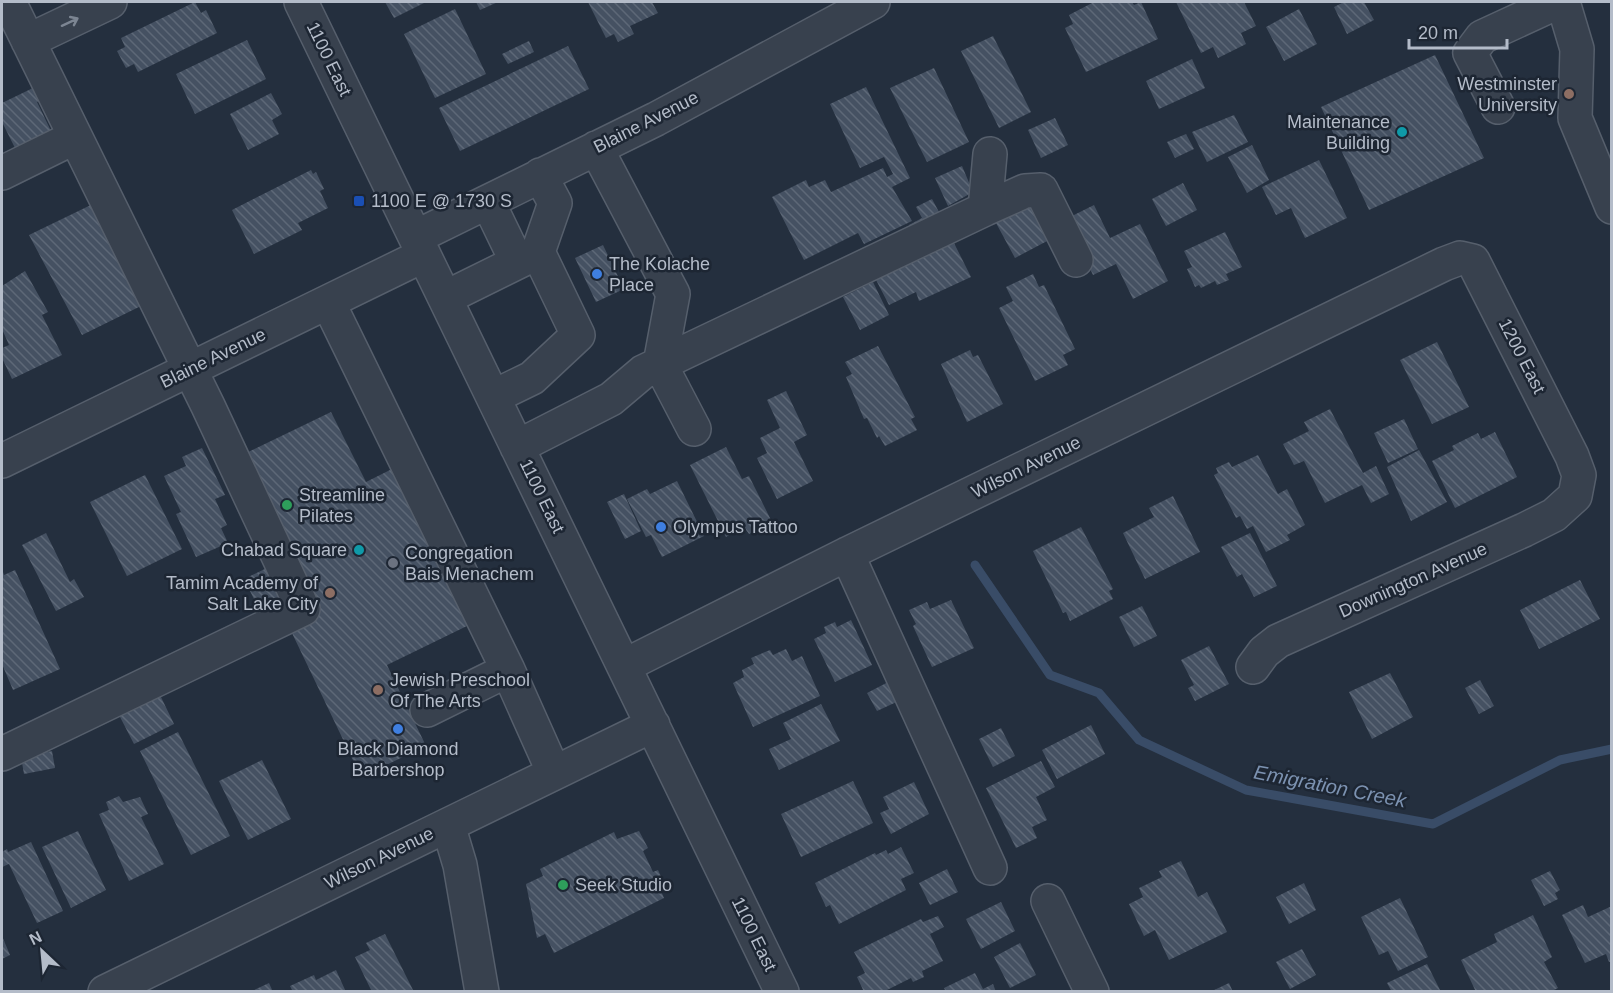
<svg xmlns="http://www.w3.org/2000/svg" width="1613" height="993" font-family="Helvetica,sans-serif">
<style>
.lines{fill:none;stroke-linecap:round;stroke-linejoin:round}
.stream{stroke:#394c67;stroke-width:9}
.building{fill:url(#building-back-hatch)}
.minor-casing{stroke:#565f6c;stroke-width:36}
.minor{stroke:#38414e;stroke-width:33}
.oneway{stroke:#7c8592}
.education-dot{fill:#8d6e63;stroke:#1d2633;stroke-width:2}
.culture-dot{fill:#0f9aa8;stroke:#1d2633;stroke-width:2}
.transit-dot{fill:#1a4fb4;stroke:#1d2633;stroke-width:2}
.shop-dot{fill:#3f7fe0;stroke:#1d2633;stroke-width:2}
.leisure-dot{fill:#2e9e5b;stroke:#1d2633;stroke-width:2}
.worship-dot{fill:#6b7280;stroke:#1d2633;stroke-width:2}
.labels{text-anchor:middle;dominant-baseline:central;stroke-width:5;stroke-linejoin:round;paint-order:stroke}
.street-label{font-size:18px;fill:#b4bcc9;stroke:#1d2633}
.poi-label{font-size:18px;fill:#b4bcc9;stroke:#1d2633;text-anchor:start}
.water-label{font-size:20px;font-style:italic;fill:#7c92b1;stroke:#1d2633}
</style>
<defs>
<pattern id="building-back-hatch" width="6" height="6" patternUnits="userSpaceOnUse" patternTransform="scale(1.5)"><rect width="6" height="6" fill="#455162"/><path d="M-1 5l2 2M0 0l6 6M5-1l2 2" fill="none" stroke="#5d6877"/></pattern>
</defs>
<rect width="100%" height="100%" fill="#242f3e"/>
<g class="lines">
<!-- stream -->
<path class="stream" d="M975,565L1050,675L1099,693L1139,740L1246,790L1433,824L1560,760L1612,749"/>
</g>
<!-- building -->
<path class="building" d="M195,2L201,13L206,10L217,33L138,72L134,64L126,68L117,51L125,47L121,38Z
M385,2H426L394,18Z
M476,2H498L480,10Z
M588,2H652L658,13L630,26L634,34L618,42L614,34L606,38Z
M1094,2H1132L1134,5L1141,2L1158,39L1086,72L1065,28L1073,24L1069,15Z
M1176,2H1244L1256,26L1241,33L1246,44L1218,58L1213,47L1201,53Z
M1344,2H1364L1374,20L1347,34L1334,7Z
M455,9L486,74L435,98L404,34Z
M1299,9L1317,44L1284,61L1266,27Z
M993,36L1031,112L999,128L961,51Z
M247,40L266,79L195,114L176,74Z
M529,41L534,52L508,64L502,54Z
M568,46L589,89L460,151L439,108Z
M1435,55L1484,158L1369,210L1321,107Z
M1192,59L1205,88L1159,109L1146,81Z
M934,68L969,142L927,162L890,88Z
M35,87L41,100L37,102L52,133L16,150L2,122V103Z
M866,87L910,178L892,187L912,221L864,244L858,233L804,260L772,197L806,180L809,187L825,180L831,192L883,168L887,177L893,174L884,157L860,168L830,104Z
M271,93L282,114L272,120L279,134L248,150L230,114Z
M1234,115L1248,142L1207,162L1192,132Z
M1055,118L1068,145L1041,158L1028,130Z
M1186,134L1194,149L1175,158L1167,142Z
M1252,145L1269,180L1247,193L1228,157Z
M1319,160L1347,218L1305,238L1291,208L1276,215L1262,187Z
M962,166L973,192L948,206L935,178Z
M311,170L313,174L316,172L324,189L320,191L328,208L298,223L302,230L254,254L232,210Z
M1183,183L1197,210L1166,226L1152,199Z
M932,199L945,223L916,238L909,225L922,218L916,207Z
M97,202L147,303L82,335L29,235Z
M1031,205L1049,240L1015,258L996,223Z
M1094,205L1110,238L1140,224L1168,281L1133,299L1116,264L1093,275L1066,219Z
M1225,232L1242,267L1226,274L1229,280L1217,285L1215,281L1201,288L1199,285L1195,287L1187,269L1192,267L1184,251Z
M953,241L971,277L919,301L916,292L889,305L875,278Z
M603,245L624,289L596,302L575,258Z
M25,271L48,312L42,315L62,355L12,379L2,358V348L9,345L2,329V286Z
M1033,274L1039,287L1044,285L1075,349L1063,355L1068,365L1035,381L999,308L1013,301L1006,287Z
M873,282L889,315L860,330L843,297Z
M1437,342L1469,407L1432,424L1400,360Z
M878,346L915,417L911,419L917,430L885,446L879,436L877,438L867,418L864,419L846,377L852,374L845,362Z
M970,350L973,357L978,355L1003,404L967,422L941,364Z
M786,391L807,435L794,442L813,481L777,499L757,458L767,453L760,438L780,428L767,400Z
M1330,409L1363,473L1376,466L1389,494L1371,503L1362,485L1325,503L1304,461L1294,465L1283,444L1309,431L1304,422Z
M331,412L366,482L392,469L469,625L387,665L426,746L361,777L291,631L319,617L240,456Z
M1404,419L1418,449L1388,463L1374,433Z
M1495,432L1517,477L1455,508L1432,461L1454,450L1452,446L1478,433L1481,439Z
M726,447L742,479L749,476L772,522L749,534L744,527L726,537L690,465Z
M202,448L225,495L215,499L227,525L221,528L228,543L196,557L176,514L181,512L164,476L186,466L182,457Z
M1419,450L1447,502L1411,521L1387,467Z
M1258,455L1278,494L1287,489L1305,525L1287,535L1290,540L1266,552L1253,526L1247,529L1240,516L1236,518L1214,475L1218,473L1216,468L1229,462L1232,467Z
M145,475L182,549L127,576L90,502Z
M677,481L704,536L662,557L651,535L646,537L627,499L647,489L650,494Z
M624,494L641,531L625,539L607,502Z
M1173,496L1200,552L1145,579L1123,533L1154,517L1149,508Z
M1081,527L1113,589L1109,591L1113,599L1070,621L1066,612L1063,613L1033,551Z
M46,533L70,582L74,579L84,597L56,611L22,545Z
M1250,533L1277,586L1254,597L1242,574L1237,577L1221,547Z
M273,565L290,599L261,613L244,579Z
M2,569L4,575L15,570L60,669L13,690L2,664Z
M1580,580L1600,619L1539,649L1520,610Z
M951,600L974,648L932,667L913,626L916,624L909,610L927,602L930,609Z
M1142,606L1157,636L1134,647L1119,617Z
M851,620L872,665L835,682L814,639L826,633L824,627L835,622L837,627Z
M1209,646L1229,684L1195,701L1188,688L1194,685L1181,660Z
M786,649L792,661L802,656L820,696L753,727L733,683L744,677L742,670L754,664L751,658L770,650L773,655Z
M1390,673L1413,717L1372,739L1349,692Z
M894,679L903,699L877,711L867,693Z
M1480,680L1494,706L1479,714L1465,688Z
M160,695L174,724L134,744L119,715Z
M821,704L840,741L779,770L769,749L791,739L783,723Z
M1091,725L1105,754L1057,779L1042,750Z
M1001,728L1015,756L993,767L979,739Z
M178,732L230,836L191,855L140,751Z
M52,751L55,768L24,774L21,757Z
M262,760L291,819L248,840L219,781Z
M1041,761L1055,787L1036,797L1047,820L1032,827L1037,838L1016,848L986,788Z
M853,781L873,823L801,857L781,814Z
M914,782L929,814L891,834L880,813L889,809L883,797Z
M119,796L123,802L140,797L148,814L141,817L164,864L129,881L99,814L109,810L106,802Z
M78,831L106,890L71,908L42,847Z
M639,831L648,848L643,851L653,872L658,870L667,889L661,891L664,898L554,953L545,934L537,938L526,884L543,876L540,869L614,832L617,839Z
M31,842L63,911L37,923L9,864L2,867V852L7,849L8,852Z
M901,847L914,873L901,879L906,890L839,924L830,905L826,907L815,883L875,853L876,855L886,850L888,854Z
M1181,861L1198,897L1207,892L1227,932L1169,960L1155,930L1144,936L1129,904L1143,897L1139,888L1162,877L1159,871Z
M947,869L958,892L930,905L919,883Z
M1550,871L1560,890L1555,893L1558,899L1544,906L1531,880Z
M1304,883L1316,910L1289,924L1276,897Z
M1400,898L1428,957L1398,971L1388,951L1379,955L1361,917Z
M1001,902L1015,931L981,949L966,919Z
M1583,905L1588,917L1612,906V961L1609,962L1606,954L1585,963L1562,915Z
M1533,915L1552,957L1544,962L1558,988L1550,992H1476L1461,960L1497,942L1494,934Z
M938,916L944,927L930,934L943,961L922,971L924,977L913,982L911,978L883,992H864L857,977L865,973L854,952L921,919L923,922Z
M385,934L414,992H372L355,957L370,950L366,943Z
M2,936L10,955L2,959Z
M1020,943L1036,975L1010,988L994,957Z
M1302,949L1316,975L1290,989L1276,962Z
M1427,964L1441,992H1392L1387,983Z
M336,970L346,992H293L290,986L314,975L316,980Z
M975,973L983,989L993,984L996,992H946L944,988Z
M269,983L273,992H250Z
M1229,983L1233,992H1210Z"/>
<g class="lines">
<defs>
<path id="minor" d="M301,2L782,992
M1563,2L1577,49L1575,118L1612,207
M28,41L110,2
M1498,107L1470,53L1482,37L1558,2
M596,148L673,294L660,364L694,429
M2,173L75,137
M488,202L517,262
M985,209L1025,191L1041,190L1076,260
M416,237L656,119L873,2
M538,252L555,203L540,175
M445,298L538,252L578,335L532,378L493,397
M328,302L508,670L554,773
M517,447L611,399L643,372L985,209L990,154
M2,461L424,255
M847,554L990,868
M624,666L847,554L1444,264L1460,258L1473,261L1572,456L1579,475L1575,496L1554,515L1524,530L1278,641L1264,652L1253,667
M427,710L508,670
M2,754L303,609L208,406L9,2
M448,825L460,865L482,992
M1048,901L1092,992
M105,992L653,725"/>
</defs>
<!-- minor casing -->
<use href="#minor" class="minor-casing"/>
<!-- minor -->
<use href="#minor" class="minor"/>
</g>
<!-- one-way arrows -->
<defs><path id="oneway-shaft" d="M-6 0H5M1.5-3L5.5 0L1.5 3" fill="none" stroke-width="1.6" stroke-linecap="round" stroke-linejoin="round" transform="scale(1.5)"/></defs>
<use class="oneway" href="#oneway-shaft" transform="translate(70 22) rotate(-25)"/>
<!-- markers -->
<g class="education-dot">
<circle cx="1569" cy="94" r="6"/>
<circle cx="330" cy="593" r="6"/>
<circle cx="378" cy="690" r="6"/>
</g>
<g class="culture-dot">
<circle cx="1402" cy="132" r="6"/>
<circle cx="359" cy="550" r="6"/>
</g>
<rect class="transit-dot" x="353" y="195" width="12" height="12" rx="3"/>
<g class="shop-dot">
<circle cx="597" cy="274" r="6"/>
<circle cx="661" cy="527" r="6"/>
<circle cx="398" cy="729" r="6"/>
</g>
<g class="leisure-dot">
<circle cx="287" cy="505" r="6"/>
<circle cx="563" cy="885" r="6"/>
</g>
<circle class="worship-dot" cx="393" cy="563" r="6"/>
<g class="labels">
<!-- street labels -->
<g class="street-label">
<text transform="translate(329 59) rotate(64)">1100 East</text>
<text transform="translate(646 122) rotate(-27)">Blaine Avenue</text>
<text transform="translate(1522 356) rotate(63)">1200 East</text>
<text transform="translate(213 358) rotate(-26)">Blaine Avenue</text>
<text transform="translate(1026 467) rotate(-26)">Wilson Avenue</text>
<text transform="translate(542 496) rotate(64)">1100 East</text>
<text transform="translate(1413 580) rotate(-24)">Downington Avenue</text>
<text transform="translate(379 858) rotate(-26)">Wilson Avenue</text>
<text transform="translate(754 934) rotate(64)">1100 East</text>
</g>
<!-- poi labels -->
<g class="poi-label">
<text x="1557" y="84" text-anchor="end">Westminster<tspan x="1557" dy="21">University</tspan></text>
<text x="1390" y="122" text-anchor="end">Maintenance<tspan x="1390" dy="21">Building</tspan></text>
<text x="371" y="201">1100 E @ 1730 S</text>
<text x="609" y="264">The Kolache<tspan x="609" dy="21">Place</tspan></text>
<text x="299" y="495">Streamline<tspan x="299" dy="21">Pilates</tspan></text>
<text x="673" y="527">Olympus Tattoo</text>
<text x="347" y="550" text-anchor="end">Chabad Square</text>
<text x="405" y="553">Congregation<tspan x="405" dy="21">Bais Menachem</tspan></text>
<text x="318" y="583" text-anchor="end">Tamim Academy of<tspan x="318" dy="21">Salt Lake City</tspan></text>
<text x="390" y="680">Jewish Preschool<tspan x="390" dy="21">Of The Arts</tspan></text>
<text x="398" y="749" text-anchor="middle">Black Diamond<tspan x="398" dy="21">Barbershop</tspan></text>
<text x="575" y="885">Seek Studio</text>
</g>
<!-- water labels -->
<g class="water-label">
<text transform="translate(1330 786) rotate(11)">Emigration Creek</text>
</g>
</g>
<!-- border -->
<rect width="1613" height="993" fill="none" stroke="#b4bcc9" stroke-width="6"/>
<!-- north arrow -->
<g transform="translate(42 951) rotate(334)" stroke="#1d2633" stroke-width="4.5" paint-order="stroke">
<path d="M0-4.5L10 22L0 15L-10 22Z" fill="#b4bcc9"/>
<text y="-9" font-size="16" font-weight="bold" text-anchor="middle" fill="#b4bcc9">N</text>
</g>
<!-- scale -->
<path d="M1409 39v9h98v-9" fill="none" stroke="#b4bcc9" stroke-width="3"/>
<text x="1418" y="39" font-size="18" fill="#b4bcc9" stroke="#1d2633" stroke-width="4.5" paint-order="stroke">20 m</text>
</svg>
